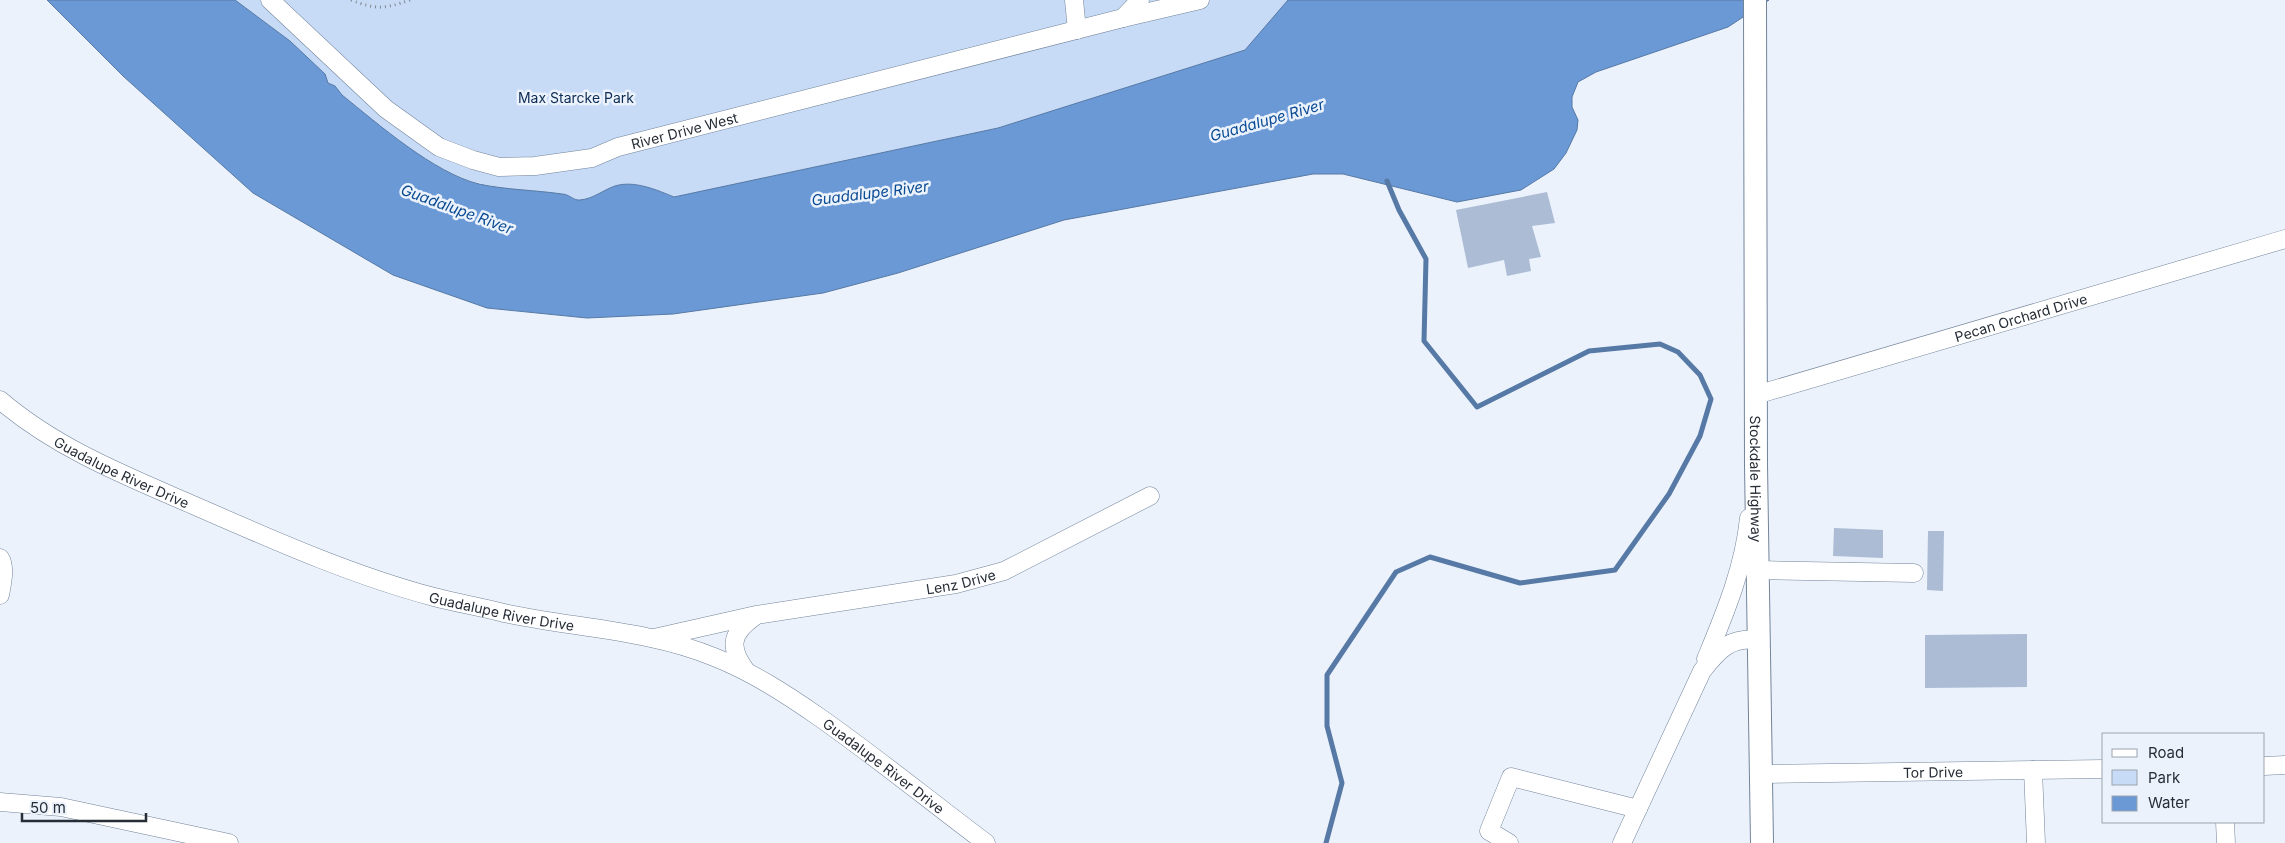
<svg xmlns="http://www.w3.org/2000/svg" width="2285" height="843" font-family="Inter,sans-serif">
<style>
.green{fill:#c7dbf6}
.water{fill:#6b99d5;stroke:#5679a5}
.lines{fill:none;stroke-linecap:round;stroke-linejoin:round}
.stream{stroke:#5679a5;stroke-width:5}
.building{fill:#abbcd4}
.minor-casing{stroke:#73849a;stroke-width:19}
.major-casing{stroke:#73849a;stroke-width:24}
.path{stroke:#828993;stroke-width:3;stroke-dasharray:1 4;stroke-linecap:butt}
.minor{stroke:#fff;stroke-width:18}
.major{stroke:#fff;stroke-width:22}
.labels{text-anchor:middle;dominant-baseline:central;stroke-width:5;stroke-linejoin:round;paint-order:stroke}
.park-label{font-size:14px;fill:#0c2c53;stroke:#ebf2fc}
.street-label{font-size:14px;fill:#262d36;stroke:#ebf2fc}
.water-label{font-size:15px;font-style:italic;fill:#0a4b93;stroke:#ebf2fc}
</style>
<rect width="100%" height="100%" fill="#ebf2fc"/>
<!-- green -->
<path class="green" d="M235,0H1288L1245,50L997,128L674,197C657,190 634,180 615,186C603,191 593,199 580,200C574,201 569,194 562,194C535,190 507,190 479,183C434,173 378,124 342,95L335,86L328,83L325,74L290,41Z"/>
<!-- water -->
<path class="water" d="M47,0H235L290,41L325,74L328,83L335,86L342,95C378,124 434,173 479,184C507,190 535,190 562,194C569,194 574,201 580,200C593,199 603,190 615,186C634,180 657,190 674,197L998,128L1245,50L1288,0H1769L1728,27L1596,72L1578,82L1572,97V107L1578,120L1577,130L1566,153L1554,169L1521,190L1457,202L1343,174H1313L1064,220L898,273L823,293L673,314L587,318L487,308L393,275L253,193L123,76Z"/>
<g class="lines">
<!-- stream -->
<path class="stream" d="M1326,843L1342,783L1327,726V675L1396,572L1430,557L1520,583L1615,570L1669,494L1700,436L1711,399L1700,375L1678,352L1660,344L1589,351L1477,407L1424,341L1426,259L1399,210L1387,181"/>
</g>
<!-- building -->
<path class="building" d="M1547,192L1555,223L1532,226L1541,257L1529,259L1531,271L1507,276L1504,260L1468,268L1456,210Z
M1834,528L1883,530V558L1833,556Z
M1928,531H1944L1943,591L1927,590Z
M2027,634V687L1925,688V635Z"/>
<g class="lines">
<defs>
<g id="minor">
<path id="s1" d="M270,0L386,109L439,147L473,160L499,167L535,166L592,158L618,147L1123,18L1140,0"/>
<path d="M1074,0L1077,30"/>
<path d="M1123,18L1200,0"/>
<path id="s2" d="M1756,395L2285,239"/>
<path id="s3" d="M0,400C56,448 126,476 193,505C271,539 351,575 434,597C457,603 481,607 504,613C573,628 649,630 714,657C752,672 786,694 819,717C876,757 930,801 986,843"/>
<path d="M0,558C6,567 2,584 0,595"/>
<path d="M1758,570L1914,573"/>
<path id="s4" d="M654,638L756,615L956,584L1004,571L1150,496"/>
<path d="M1706,659C1725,613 1744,568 1749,518"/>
<path d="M746,671C729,648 730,634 754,617"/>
<path d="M2264,766L2285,765"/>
<path d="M2033,770L2036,843"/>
<path id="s5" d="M1762,774L2104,769"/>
<path d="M0,802L61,807L229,843"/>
<path d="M2225,822L2226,843"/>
<path d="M1509,843L1489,831L1511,777L1638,809"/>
<path d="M1622,843L1702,671C1719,649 1730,637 1759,640"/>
</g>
<g id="major">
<path id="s6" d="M1755,0L1756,465L1762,843"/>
</g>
</defs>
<!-- minor casing -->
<use href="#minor" class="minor-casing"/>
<!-- major casing -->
<use href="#major" class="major-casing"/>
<!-- path -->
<path class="path" d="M351,0C377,10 384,9 410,0"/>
<!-- minor -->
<use href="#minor" class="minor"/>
<!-- major -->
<use href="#major" class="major"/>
</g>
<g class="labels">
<!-- park labels -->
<g class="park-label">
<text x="576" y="97">Max Starcke Park</text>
</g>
<!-- street labels -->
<g class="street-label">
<text stroke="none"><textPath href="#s1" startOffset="478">River Drive West</textPath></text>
<text stroke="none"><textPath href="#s2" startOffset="276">Pecan Orchard Drive</textPath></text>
<text stroke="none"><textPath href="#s3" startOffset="142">Guadalupe River Drive</textPath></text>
<text stroke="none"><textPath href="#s6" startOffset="479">Stockdale Highway</textPath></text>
<text stroke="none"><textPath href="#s4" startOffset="312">Lenz Drive</textPath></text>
<text stroke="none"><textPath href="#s3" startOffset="548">Guadalupe River Drive</textPath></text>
<text stroke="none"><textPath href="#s3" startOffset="968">Guadalupe River Drive</textPath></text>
<text stroke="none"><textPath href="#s5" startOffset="171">Tor Drive</textPath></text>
</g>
<!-- water labels -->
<g class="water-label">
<text transform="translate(1267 120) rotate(-16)">Guadalupe River</text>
<text transform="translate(870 193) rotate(-7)">Guadalupe River</text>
<text transform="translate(457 209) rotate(20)">Guadalupe River</text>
</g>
</g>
<!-- legend -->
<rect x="2102" y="733" width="162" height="90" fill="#ebf2fc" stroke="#9ca3ad"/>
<rect x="2112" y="749" width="25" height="8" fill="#ffffff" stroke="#9ca3ad"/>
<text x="2148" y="758" font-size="15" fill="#262d36">Road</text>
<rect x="2112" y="770" width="25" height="15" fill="#c7dbf6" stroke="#9ca3ad"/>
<text x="2148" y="783" font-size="15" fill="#262d36">Park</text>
<rect x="2112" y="796" width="25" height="15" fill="#6b99d5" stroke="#9ca3ad"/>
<text x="2148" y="808" font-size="15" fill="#262d36">Water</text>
<!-- scale -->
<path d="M22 813v8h124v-8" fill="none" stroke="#262d36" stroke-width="2.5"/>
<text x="30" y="813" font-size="15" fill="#262d36" stroke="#ebf2fc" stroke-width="4" paint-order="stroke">50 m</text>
</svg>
